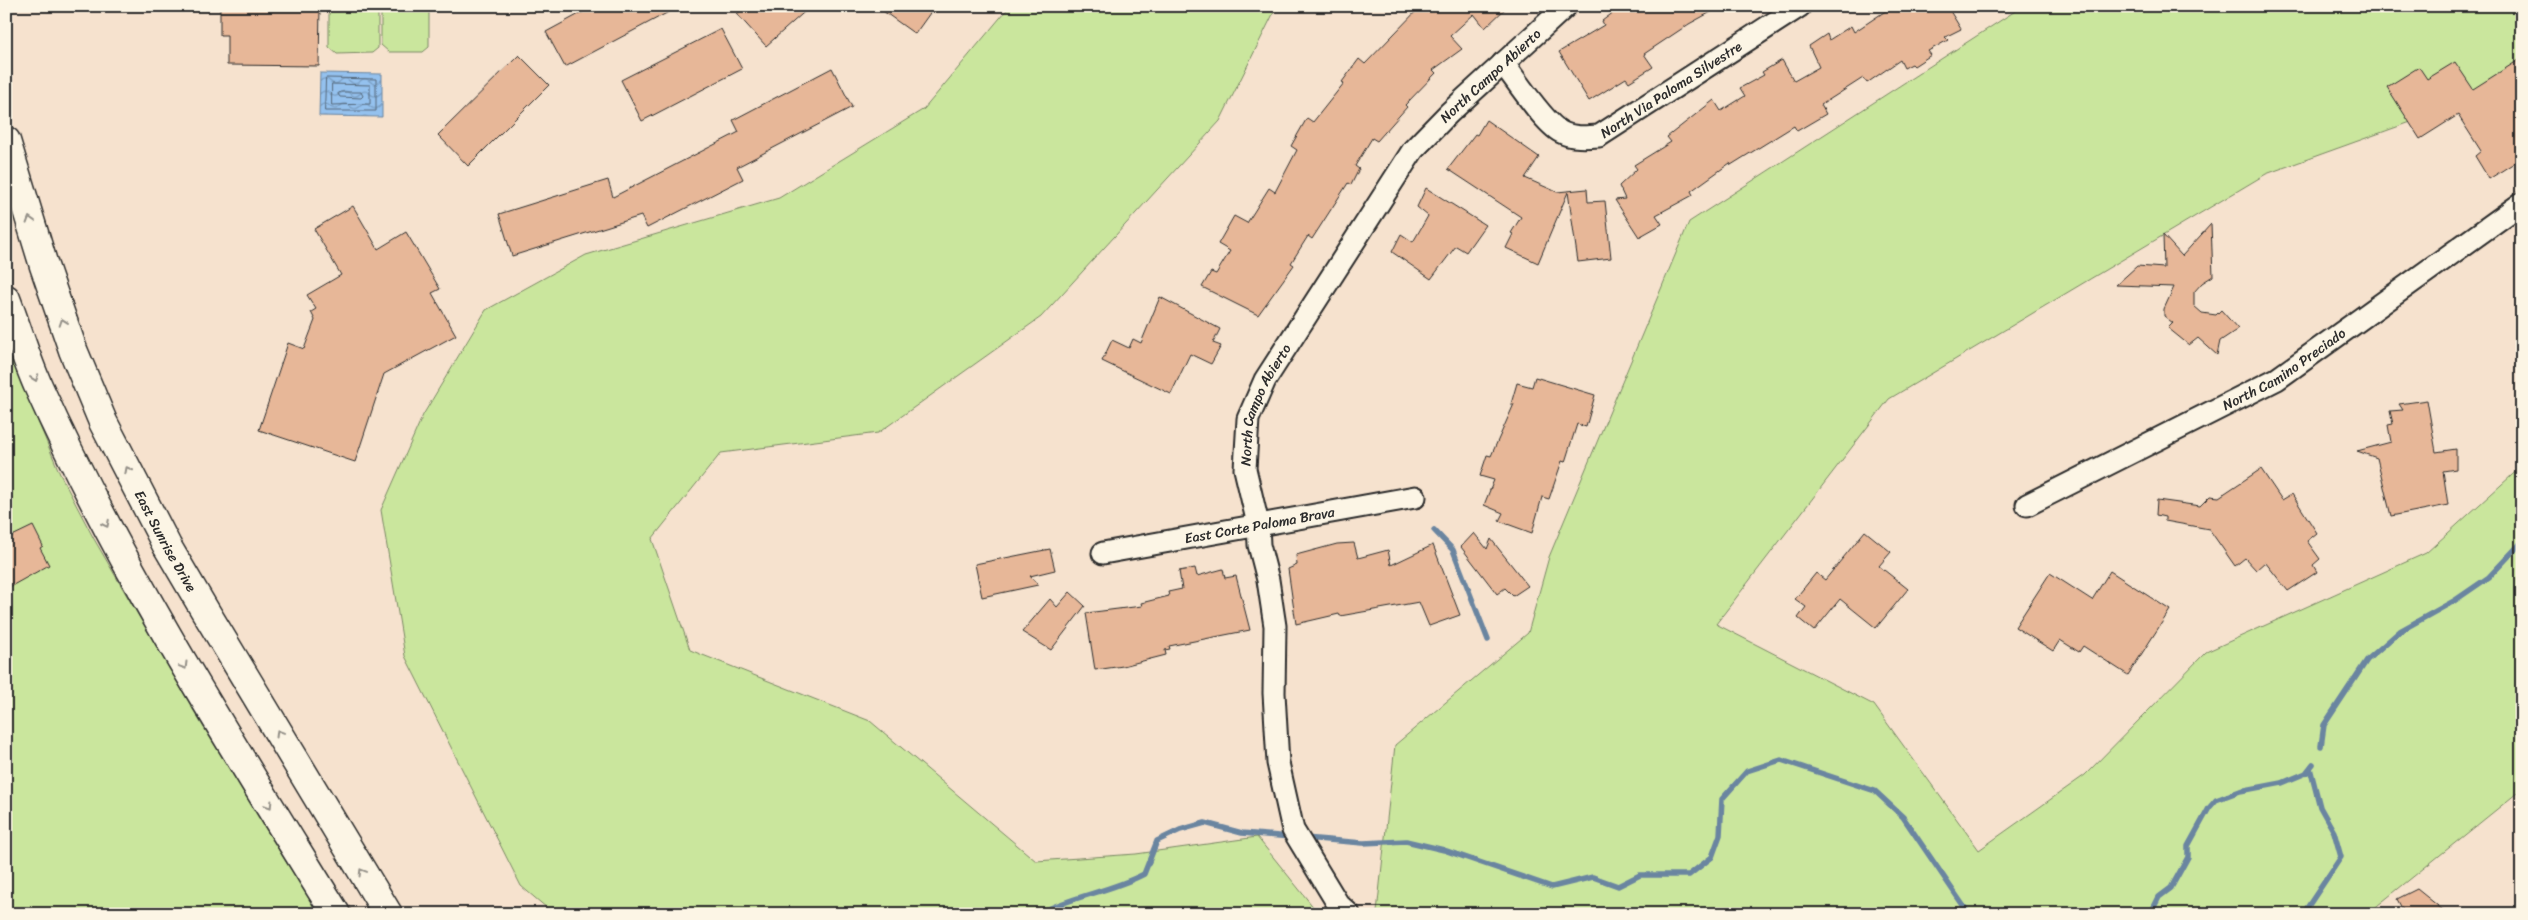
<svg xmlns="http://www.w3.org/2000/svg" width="2528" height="920" font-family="Sriracha,sans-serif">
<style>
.grass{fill:#cae69d;stroke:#7a8864}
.water{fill:url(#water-waves);stroke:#6a85a0}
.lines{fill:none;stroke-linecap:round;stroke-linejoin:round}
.shore{stroke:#556779;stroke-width:1}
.stream{stroke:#6a85a0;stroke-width:5.5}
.building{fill:#e7b798;stroke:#2b2b2b}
.minor-casing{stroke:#2b2b2b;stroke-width:25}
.primary-casing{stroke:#2b2b2b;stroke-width:31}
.minor{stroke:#fcf5e5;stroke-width:21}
.primary{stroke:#fcf5e5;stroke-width:28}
.oneway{stroke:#949088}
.labels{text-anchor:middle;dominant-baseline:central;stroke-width:4;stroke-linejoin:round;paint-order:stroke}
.street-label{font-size:14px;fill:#2b2b2b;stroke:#fcf5e5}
</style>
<defs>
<pattern id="water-waves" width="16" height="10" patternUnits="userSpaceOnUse" patternTransform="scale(1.25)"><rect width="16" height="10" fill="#94c1ee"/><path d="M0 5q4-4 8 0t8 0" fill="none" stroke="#799dc1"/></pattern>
</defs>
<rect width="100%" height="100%" fill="#f6e2ce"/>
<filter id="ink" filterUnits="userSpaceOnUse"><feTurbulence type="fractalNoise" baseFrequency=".02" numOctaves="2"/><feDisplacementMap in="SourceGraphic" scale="10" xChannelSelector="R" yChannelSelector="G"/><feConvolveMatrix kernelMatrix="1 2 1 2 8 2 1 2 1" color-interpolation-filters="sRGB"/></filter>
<g filter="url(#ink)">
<!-- grass -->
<path class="grass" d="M329,6H378V48L372,53L337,54L329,47Z
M381,6H429V47L423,52H389L381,45Z
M1010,6H1277L1220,121L1041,317L878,433L721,453L652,539L690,650L870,721L1036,861L1136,854L1257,837L1319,914H554L521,886L405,656L381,510L423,415L486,310L586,255L779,198L924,109Z
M2023,6H2522V82L2266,174L1889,399L1716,624L1874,705L1979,850L2085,775L2206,652L2426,553L2522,466V789L2367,914H1379L1377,912L1395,745L1528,633L1549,557L1689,222Z
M6,345L60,474L94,539L198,718L318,914H6Z"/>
<!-- water -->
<path class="water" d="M320,73L382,74V117L319,116Z"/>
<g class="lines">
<!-- shore -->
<path class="shore" d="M326,78L376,79V111H325Z
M332,84L370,85V104L332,105Z
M341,92H361L363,96L361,98L340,97L338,94Z"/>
<!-- stream -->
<path class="stream" d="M1434,530L1453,550L1488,640
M2321,746L2324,725L2367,660L2400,631L2454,601L2489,577L2522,542
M1305,838L1363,843L1406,841L1444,850L1552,887L1593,877L1618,886L1640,875H1689L1712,857L1720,835L1722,799L1747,771L1781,760L1875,791L1903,817L1969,914
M1038,914C1071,896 1110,892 1144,874L1157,841L1180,830L1205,823L1242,833L1291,837
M2148,914L2152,911L2159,897L2171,888L2188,857V846L2209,808L2216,800L2240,791L2282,783L2306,773L2313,764
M2303,914L2341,857L2334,832L2320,807L2310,768"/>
</g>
<!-- building -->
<path class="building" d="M220,6H320L319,66L227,65V35H220Z
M594,6H680L565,67L546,32Z
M746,6H811L766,46L737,14Z
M876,6H935L915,34Z
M1421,6H1508L1485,28L1474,14L1450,36L1462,49L1433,70L1436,73L1405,105L1407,107L1377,141L1372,138L1355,166L1359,169L1351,185L1348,183L1312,239L1308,236L1291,263L1294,265L1258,315L1202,287L1211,272L1216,274L1230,251L1218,244L1234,216L1247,223L1269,188L1275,192L1297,150L1291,146L1307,118L1313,122L1344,83L1342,82L1359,59L1365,64Z
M1622,6H1722L1689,24L1644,54L1653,67L1629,82L1626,78L1589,101L1559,52L1604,25L1602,21Z
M1893,6H1947L1961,29L1945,37L1948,40L1928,51L1931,55L1914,66L1912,64L1904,68L1900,60L1867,83L1863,78L1821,105L1826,114L1797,131L1794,126L1731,165L1730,163L1691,191L1693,195L1656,215L1662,224L1639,237L1615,200L1625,199L1619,186L1637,169L1634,165L1671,142L1667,137L1714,100L1721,111L1745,96L1740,88L1764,75L1762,72L1782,60L1794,81L1819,67L1809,46L1827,34L1829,40L1851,26L1854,32Z
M721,29L742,69L642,121L621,80Z
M519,55L549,85L468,166L438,135Z
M2522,58V158L2489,179L2475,156L2481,151L2458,115L2420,139L2387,87L2419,67L2427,79L2455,62L2473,89Z
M832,68L852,107L737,167L743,179L647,228L641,216L512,256L499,214L608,180L613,197L739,132L733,120Z
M1486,120L1539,157L1525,178L1557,192L1587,189L1588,202L1605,201L1611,258L1578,262L1568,192L1538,263L1506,248L1513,234L1511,233L1521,217L1448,169L1475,134L1477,135Z
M1426,188L1485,225L1466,252L1456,246L1431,279L1392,252L1401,234L1413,242L1428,216L1417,207Z
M353,206L378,249L406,232L440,289L432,293L456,335L384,374L355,462L259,430L288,343L304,349L315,320L311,312L316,309L307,295L341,275L314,229Z
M2211,224L2213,276L2202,283L2194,292V306L2202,313L2216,315L2221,310L2238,329L2220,341L2217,355L2198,338L2189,345L2168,328L2173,323L2164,316V309L2174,287L2116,285L2137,266L2164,268L2163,235L2182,256Z
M1160,297L1220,329L1213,343L1221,346L1211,364L1190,354L1171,394L1102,361L1112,340L1129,348L1133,339L1141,343Z
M1535,377L1595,395L1586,427L1577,424L1565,462L1562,461L1549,499L1542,497L1532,533L1499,521L1503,513L1484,505L1494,480L1480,476L1487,455L1491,456L1514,404H1511L1517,383L1532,387Z
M2427,400L2436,452L2456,449V469L2443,471L2448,505L2391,516L2377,458L2357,451L2391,442L2388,425L2393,424L2390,411L2403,410L2399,404Z
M2261,469L2282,500L2292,494L2317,533L2307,541L2320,559L2313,565L2317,572L2288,591L2265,562L2256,570L2245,558L2235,566L2209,529L2165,521V517L2156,515L2157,500L2200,506L2210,496L2219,497Z
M33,526L43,546L40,548L49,565L6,589V539Z
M1865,531L1891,552L1879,566L1908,589L1876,628L1840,599L1814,631L1798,618L1806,607L1795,599L1816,573L1825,580Z
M1474,533L1487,549L1491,539L1528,586L1513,596L1505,588L1497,594L1461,547Z
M1354,543L1358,558L1388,550L1391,565L1433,545L1460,615L1429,626L1419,602L1340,616L1339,614L1296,624L1288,569L1297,565L1296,555L1337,544Z
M1050,549L1055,570L1030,576L1038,585L982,597L975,564Z
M1195,568L1197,576L1223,569L1225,578L1236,576L1250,630L1169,646L1170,649L1165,650L1166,655L1123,666L1095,670L1086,613L1142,606L1141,603L1169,596L1168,592L1182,589L1179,571Z
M2110,571L2170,610L2128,675L2083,646L2079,652L2060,640L2053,651L2015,627L2050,573L2092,600Z
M1070,592L1085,606L1051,650L1022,632L1050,599L1057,607Z
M2417,889L2448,914H2405L2397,899Z"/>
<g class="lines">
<defs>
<g id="minor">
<path id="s1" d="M1503,63C1516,80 1544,123 1561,132C1572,138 1586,137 1599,136L1800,6"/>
<path id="s2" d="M2027,505L2277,379L2522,203"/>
<path id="s3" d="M1103,553L1415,497"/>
<path id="s4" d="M1349,914L1338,904L1293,830L1278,763L1274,693L1275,626L1268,580L1259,545L1258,524L1245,469L1248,419L1265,380L1413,150L1449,113L1566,6"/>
</g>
<g id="primary">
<path id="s5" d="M6,141L44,266L73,350L103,422L167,546L204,609L388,914"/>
<path d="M6,299C17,328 26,359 39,388C122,572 230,742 336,914"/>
</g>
</defs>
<!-- minor casing -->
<use href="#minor" class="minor-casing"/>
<!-- primary casing -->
<use href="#primary" class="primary-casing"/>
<!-- minor -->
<use href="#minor" class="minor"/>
<!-- primary -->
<use href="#primary" class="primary"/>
</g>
<!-- one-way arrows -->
<defs><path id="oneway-chevron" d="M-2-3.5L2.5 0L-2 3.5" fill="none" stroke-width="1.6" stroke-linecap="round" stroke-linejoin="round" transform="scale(1.25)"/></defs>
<g class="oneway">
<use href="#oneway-chevron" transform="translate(30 220) rotate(-107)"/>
<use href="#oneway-chevron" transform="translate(63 322) rotate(-109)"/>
<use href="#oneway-chevron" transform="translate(35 378) rotate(70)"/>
<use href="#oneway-chevron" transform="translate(128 470) rotate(-117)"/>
<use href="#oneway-chevron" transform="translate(106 524) rotate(63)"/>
<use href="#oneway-chevron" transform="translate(184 666) rotate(59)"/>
<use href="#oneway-chevron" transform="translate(279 733) rotate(-121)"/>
<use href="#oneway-chevron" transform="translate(269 805) rotate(58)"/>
<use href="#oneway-chevron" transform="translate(362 872) rotate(-121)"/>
</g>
</g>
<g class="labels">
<!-- street labels -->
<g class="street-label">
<text stroke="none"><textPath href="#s4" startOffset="941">North Campo Abierto</textPath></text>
<text stroke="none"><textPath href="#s1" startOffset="215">North Via Paloma Silvestre</textPath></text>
<text stroke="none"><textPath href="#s2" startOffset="291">North Camino Preciado</textPath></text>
<text stroke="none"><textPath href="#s4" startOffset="536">North Campo Abierto</textPath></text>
<text stroke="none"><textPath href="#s3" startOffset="159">East Corte Paloma Brava</textPath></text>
<text stroke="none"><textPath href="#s5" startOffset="432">East Sunrise Drive</textPath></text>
</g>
</g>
<!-- margin -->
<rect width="2528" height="920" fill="none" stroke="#fcf5e5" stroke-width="25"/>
<rect x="12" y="12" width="2503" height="895" fill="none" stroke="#2b2b2b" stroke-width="2" filter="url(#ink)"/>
</svg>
